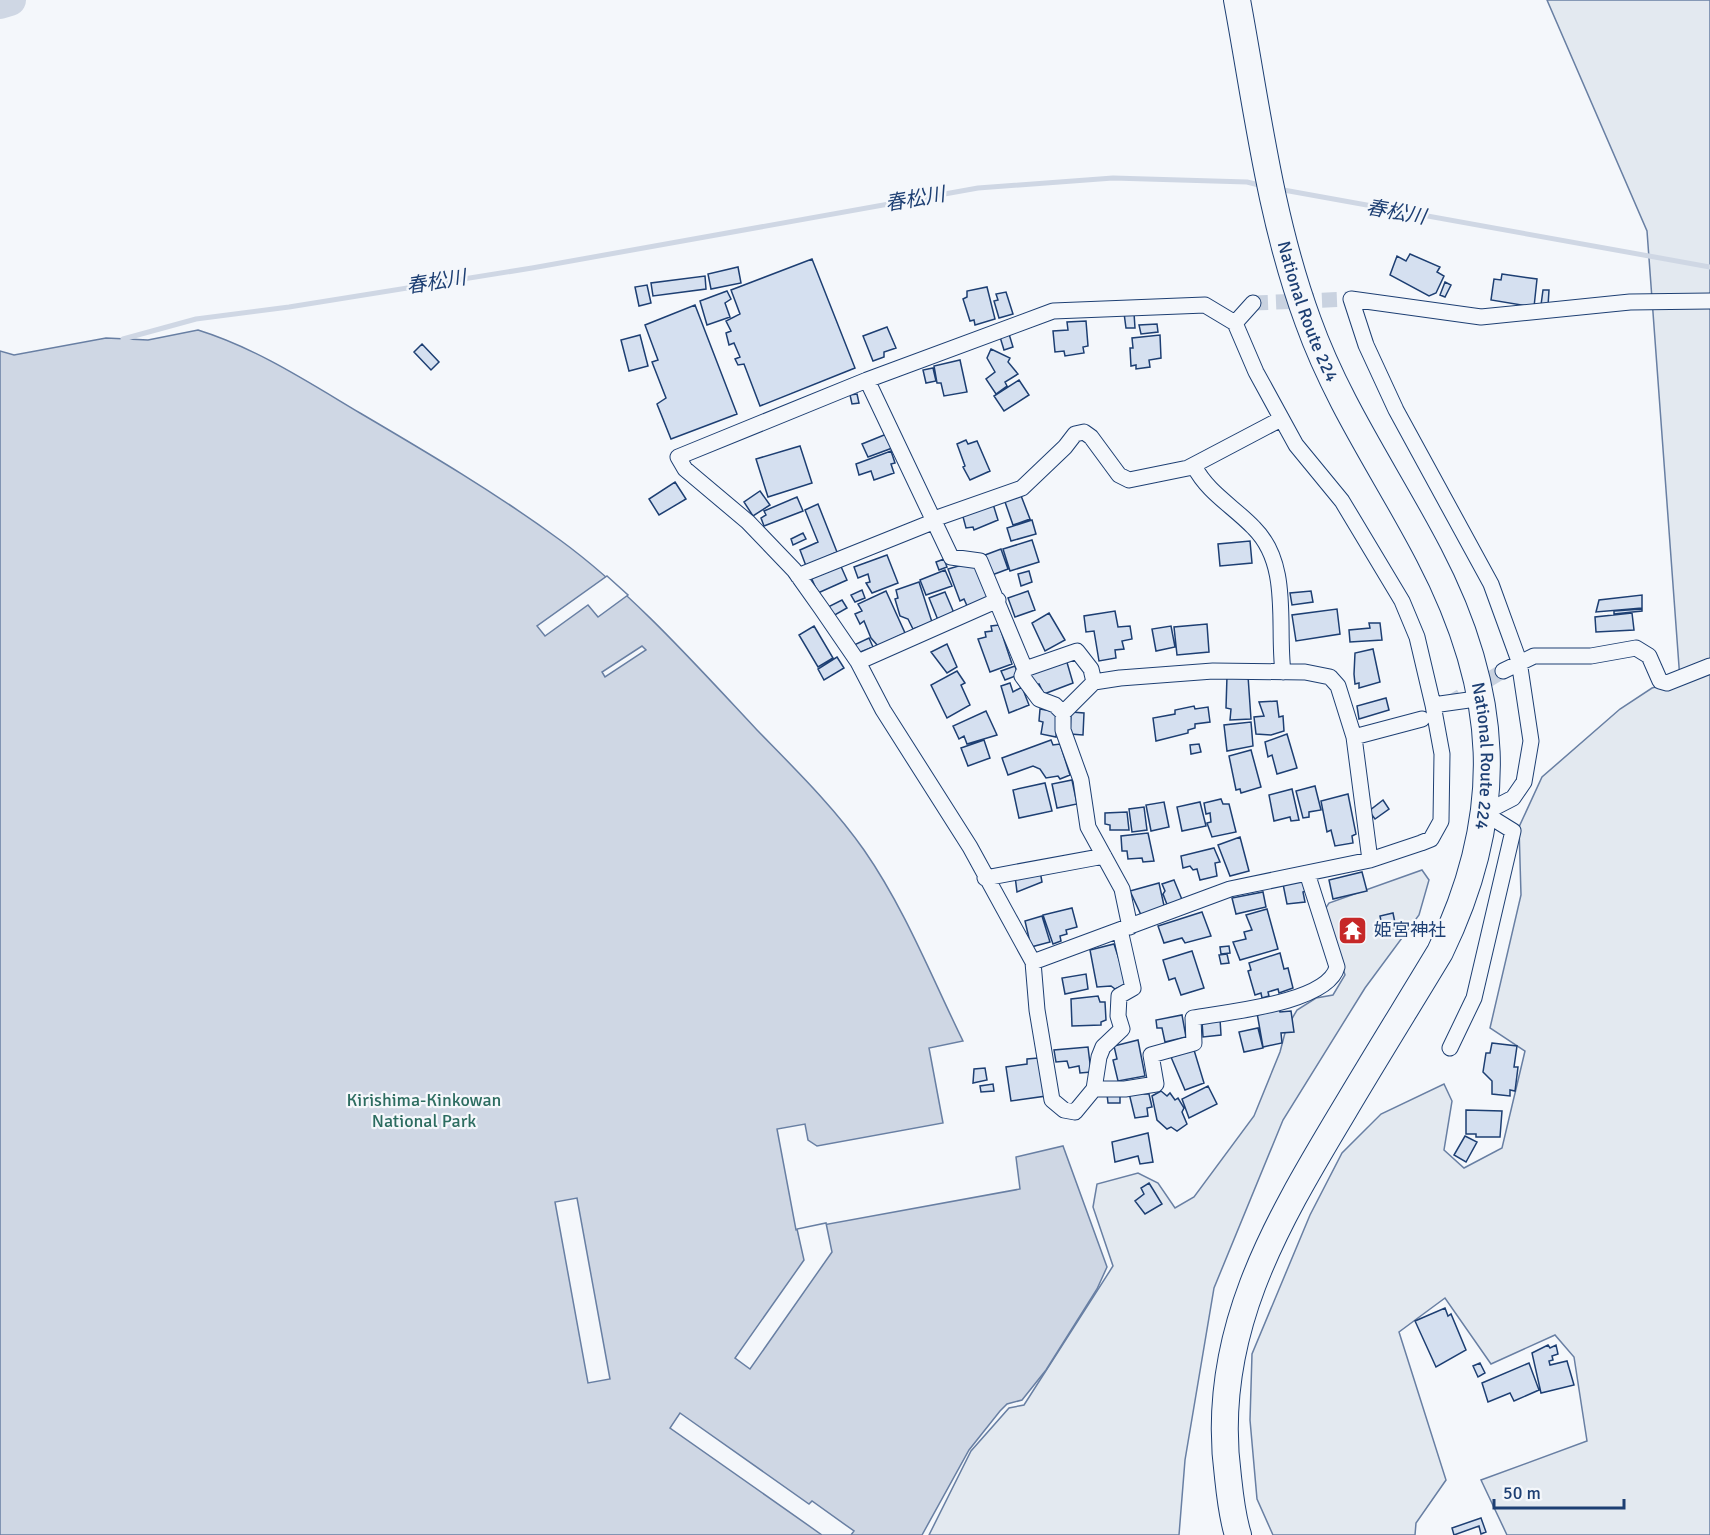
<svg xmlns="http://www.w3.org/2000/svg" width="1710" height="1535" font-family="Signika,'Noto Sans JP',sans-serif">
<style>
.green{fill:#e3e9f0;stroke:#687fa3;stroke-width:1.5}
.water{fill:#cfd7e4;stroke:#687fa3;stroke-width:1.5}
.pier{fill:#f4f7fb;stroke:#687fa3;stroke-width:1.5}
.lines{fill:none;stroke-linecap:round;stroke-linejoin:round}
.stream{stroke:#cfd7e4;stroke-width:5}
.river{stroke:#cfd7e4;stroke-width:32}
.building{fill:#d5e0f0;stroke:#1d3f73;stroke-width:1.5}
.minor-tunnel{stroke:#c9d2e0;stroke-width:15;stroke-dasharray:15 8;stroke-linecap:butt}
.minor-casing{stroke:#1d3f73;stroke-width:17}
.trunk-casing{stroke:#1d3f73;stroke-width:28}
.minor{stroke:#f4f7fb;stroke-width:15}
.trunk{stroke:#f4f7fb;stroke-width:26}
.labels{text-anchor:middle;dominant-baseline:central;stroke-width:4.5;stroke-linejoin:round;paint-order:stroke}
.street-label{font-size:18px;fill:#1d3f73;stroke:#f4f7fb}
.poi-label{font-size:18px;fill:#1d3f73;stroke:#f4f7fb;text-anchor:start}
.park-label{font-size:18px;fill:#2c6c60;stroke:#f4f7fb}
.water-label{font-size:20px;font-style:italic;fill:#1d3f73;stroke:#f4f7fb}
</style>
<rect width="100%" height="100%" fill="#f4f7fb"/>
<!-- green -->
<path class="green" d="M1547,0H1710V1535H1507L1481,1480L1587,1441L1574,1357L1555,1335L1491,1364L1445,1298L1399,1332L1446,1480L1416,1523L1415,1535H1273L1257,1499L1250,1420L1252,1354L1310,1215L1342,1153L1381,1114L1444,1084L1452,1101L1444,1150L1464,1168L1502,1148L1525,1051L1490,1028L1521,895L1519,827L1542,777L1620,709L1652,688L1680,680L1647,231Z
M1422,870L1429,880L1419,915L1365,988L1283,1120L1214,1288L1185,1460L1179,1535H929L971,1451L1009,1408L1024,1405L1113,1266L1093,1207L1097,1184L1138,1173L1158,1183L1175,1208L1194,1197L1254,1116L1280,1052L1286,1029L1297,1010L1316,998L1333,995L1345,975L1325,909L1329,903Z"/>
<!-- water -->
<path class="water" d="M198,330C256,348 308,382 360,413C428,453 496,493 560,540C630,591 697,666 757,730C794,768 834,807 864,850C905,909 932,978 963,1041L929,1048L943,1123L817,1146L808,1140L805,1124L777,1129L796,1230L1020,1189L1016,1157L1063,1146L1107,1267L1097,1289L1046,1370L1022,1400L1007,1404L1000,1411L969,1450L922,1535H0V351L14,355L106,338L148,340Z"/>
<!-- pier -->
<path class="pier" d="M607,576L628,595L598,617L588,605L545,636L537,626Z
M642,646L646,650L605,677L602,672Z
M577,1198L610,1379L588,1383L555,1202Z
M826,1223L832,1252L750,1369L735,1358L804,1260L797,1229Z
M680,1413L809,1504L812,1501L854,1531L851,1535H822L670,1428Z"/>
<g class="lines">
<!-- stream -->
<path class="stream" d="M1278,189L1710,267
M123,339L196,319L289,307L532,268L978,188L1113,178L1247,182L1263,186"/>
<!-- river -->
<path class="river" d="M0,3L10,0"/>
</g>
<!-- building -->
<path class="building" d="M1410,254L1440,267L1437,272L1444,276L1436,293L1429,296L1390,275L1397,256L1406,261Z
M812,259L855,368L760,406L744,364L738,365L735,359L740,357L734,343L729,345L726,333L731,331L726,321L740,314L731,290Z
M738,267L741,283L711,289L708,274Z
M1502,274L1537,279L1534,307L1491,300L1494,279L1501,280Z
M705,276L706,289L653,296L651,283Z
M1445,282L1451,285L1445,297L1440,295Z
M647,285L651,303L639,306L635,287Z
M987,287L995,319L975,325L974,320L970,321L963,299L967,297V291Z
M1543,290H1549L1548,306L1541,305Z
M727,291L731,299L725,303L730,317L707,325L700,301Z
M1006,292L1013,314L999,318L994,301L998,300L996,294Z
M695,305L737,414L671,439L657,404L666,398L652,362L658,360L645,325Z
M1124,313H1134L1135,328H1126Z
M1086,321L1088,346L1083,347L1084,353L1065,356L1064,351L1055,352L1053,331L1068,330L1067,322Z
M1157,324L1158,332L1141,334L1139,325Z
M887,327L896,348L884,352V357L873,361L863,336Z
M1009,334L1013,347L1004,350L1000,337Z
M640,335L648,366L629,371L621,340Z
M1160,335L1161,358L1149,360L1150,367L1136,369V365L1131,366L1130,348H1133L1132,338Z
M422,344L439,362L431,370L414,352Z
M991,349L1010,358L1008,362L1018,374L1005,382L1007,386L996,394L986,379L995,372L987,358Z
M960,360L967,392L944,396L941,383H937L934,366Z
M933,368L936,381L926,383L923,370Z
M1019,380L1029,395L1004,411L994,396Z
M857,394L859,403L852,404L850,395Z
M889,433L895,447L868,457L862,444Z
M966,440L968,444L977,441L990,471L970,480L963,467L965,466L957,444Z
M800,446L812,483L768,497L756,459Z
M891,451L895,463L891,464L894,473L874,480L871,471L859,475L856,464Z
M675,482L686,499L659,515L649,499Z
M760,491L770,505L753,516L744,502Z
M1020,493L1030,519L1013,525L1004,499Z
M797,497L803,511L764,526L761,518L766,515L764,511Z
M818,504L837,552L806,566L800,550L818,542L805,510Z
M993,504L998,520L974,530L973,527L966,528L962,513Z
M1032,520L1036,534L1011,541L1007,528Z
M803,533L806,539L793,545L791,539Z
M1032,540L1039,562L1010,571L1003,549Z
M1250,541L1252,563L1220,566L1218,544Z
M1001,549L1008,569L992,575L985,555Z
M887,555L898,583L872,593L866,583L870,582L868,574L858,578L854,567Z
M944,559L947,567L939,570L936,562Z
M839,562L847,580L818,593L810,575Z
M969,563L976,567L989,599L968,608L964,599L960,601L948,569Z
M945,570L952,586L926,595L920,580Z
M1029,571L1032,582L1021,586L1018,574Z
M919,582L932,622L913,629L908,619L900,616L895,599L898,598L896,590Z
M862,590L865,598L855,602L851,595Z
M886,591L905,633L878,646L871,638L864,621L860,624L855,614L862,611L858,604Z
M1028,591L1035,610L1015,617L1008,598Z
M1311,591L1313,602L1292,605L1290,593Z
M945,592L954,613L938,620L929,598Z
M1642,595V608L1596,612L1599,600Z
M842,600L847,608L833,616L828,607Z
M1337,609L1340,634L1296,641L1292,615Z
M1642,609V611L1614,614V611Z
M1115,611L1118,627L1130,626L1132,639L1122,641L1124,649L1115,650L1116,658L1099,661L1094,631L1086,632L1084,616Z
M1049,613L1065,640L1045,651L1032,623Z
M1632,613L1634,630L1596,632L1595,617Z
M1369,623H1380L1382,640L1350,642L1349,630L1370,628Z
M1207,624L1209,652L1177,655L1174,627Z
M999,625L1012,664L990,672L978,639L986,637L985,632L992,631L991,626Z
M814,626L833,658L818,667L799,635Z
M1171,626L1175,647L1156,651L1152,629Z
M869,638L873,647L858,653L854,645Z
M947,644L957,667L947,673L931,652Z
M1373,649L1380,682L1359,688V683L1355,684L1354,674L1355,653Z
M837,657L844,668L824,680L818,669Z
M1066,659L1073,683L1044,694L1039,684L1032,687L1026,675Z
M1015,666L1018,675L1005,680L1001,671Z
M957,671L965,683L961,685L970,705L947,718L931,685Z
M1227,676H1248L1251,719L1230,720L1231,709L1226,708Z
M1010,683L1013,692L1022,687L1029,705L1009,713L1001,686Z
M1386,698L1389,710L1359,719L1357,706Z
M1277,701L1279,717L1283,716L1284,731L1271,735L1256,734L1254,717L1264,716L1259,702Z
M1194,706L1195,709L1208,707L1210,722L1195,724V728L1188,730V733L1156,741L1153,718L1175,714V710Z
M1040,709L1058,712L1056,737L1041,734L1043,722L1039,721Z
M986,711L997,735L967,744L964,736L959,739L953,726Z
M1071,712L1084,713L1083,735L1070,734Z
M1251,722L1253,746L1227,751L1224,725Z
M1287,734L1297,768L1277,774L1272,755L1268,757L1265,742Z
M984,740L990,758L968,766L961,748Z
M1051,740L1053,745L1060,744L1070,775L1060,779L1058,776L1046,778L1040,769L1033,766L1008,775L1002,758Z
M1199,744L1201,752L1191,754L1190,745Z
M1251,750L1261,787L1241,793L1240,789L1236,790L1229,756Z
M1072,780L1077,804L1057,808L1052,784Z
M1045,783L1052,811L1019,818L1013,790Z
M1315,786L1321,810L1309,812V817L1303,818L1296,791Z
M1292,789L1299,820L1291,821L1290,817L1274,821L1269,795Z
M1348,794L1356,834L1352,836L1353,843L1335,846L1331,830L1327,832L1321,801Z
M1221,799L1223,804H1229L1236,832L1212,837L1207,823L1211,822L1210,813L1206,814L1204,803Z
M1383,800L1389,809L1375,819L1369,811Z
M1164,802L1169,827L1151,831L1146,805Z
M1200,802L1206,826L1182,831L1177,807Z
M1144,807L1147,830L1132,832L1129,809Z
M1127,812L1129,830H1110V825L1105,824V813Z
M1148,833L1154,861L1143,862L1142,858L1128,859L1127,851H1122L1121,836Z
M1240,837L1249,871L1230,876L1218,845Z
M1214,848L1220,862L1215,863L1217,876L1200,880L1197,869L1193,870L1190,866L1183,868L1181,856Z
M1040,871L1042,882L1017,892L1015,876Z
M1362,872L1367,891L1333,899L1329,880Z
M1174,880L1183,902L1168,907L1163,894L1165,891L1162,884Z
M1302,880L1306,891L1303,892L1305,902L1287,904L1283,884Z
M1159,883L1165,910L1142,917L1130,891Z
M1263,892L1266,907L1236,914L1232,898Z
M1072,908L1077,927L1066,930L1067,934L1060,936L1061,941L1053,944L1043,915Z
M1267,909L1278,949L1240,960L1233,942L1246,939L1244,932L1252,930L1246,915Z
M1202,912L1211,936L1185,943L1182,938L1164,943L1158,926Z
M1393,913L1396,928L1383,931L1380,916Z
M1042,916L1050,942L1031,947L1025,921Z
M1114,944L1127,984L1115,989L1111,986L1097,987L1090,950Z
M1229,946L1230,953L1221,954L1220,947Z
M1192,951L1204,988L1181,995L1175,978L1169,980L1163,960Z
M1280,953L1284,969L1288,968L1293,988L1279,993L1278,989L1268,992L1269,996L1262,998L1261,993L1255,995L1248,971L1251,970L1249,963Z
M1227,954L1229,963L1221,964L1219,955Z
M1086,974L1088,989L1065,994L1062,978Z
M1098,996L1100,1002H1105L1106,1020L1101,1022V1025L1072,1026L1071,999Z
M1279,1008L1280,1012L1291,1011L1294,1032L1281,1033L1282,1043L1263,1047L1257,1013Z
M1182,1015L1186,1037L1165,1042L1162,1028H1157L1156,1020Z
M1220,1019L1221,1035L1203,1037L1202,1021Z
M1258,1028L1263,1048L1244,1052L1239,1032Z
M1138,1040L1145,1076L1118,1081L1113,1060L1117,1059L1114,1046Z
M1492,1043L1517,1046L1514,1067H1518L1515,1091L1510,1090V1096L1492,1094V1081L1483,1072L1486,1053H1490Z
M1088,1047L1091,1072L1080,1073L1079,1066L1069,1068L1067,1061L1056,1062L1054,1050Z
M1194,1050L1204,1083L1185,1090L1171,1057Z
M1038,1058L1046,1096L1011,1101L1006,1067L1027,1064V1059Z
M985,1068L987,1080L973,1083L974,1069Z
M993,1084L994,1091L981,1092L980,1086Z
M1208,1086L1217,1104L1189,1118L1182,1099Z
M1142,1091L1144,1094H1149L1152,1107L1147,1108L1148,1116L1135,1118L1129,1093Z
M1161,1091L1167,1096L1170,1093L1175,1100L1178,1098L1184,1108L1182,1112L1187,1124L1177,1131L1171,1127L1167,1129L1157,1120L1152,1096Z
M1120,1093V1103H1108L1107,1094Z
M1466,1110L1502,1111L1500,1137H1476V1134H1466Z
M1148,1133L1153,1162L1140,1164L1138,1156L1115,1162L1112,1142Z
M1465,1136L1477,1142L1466,1162L1454,1155Z
M1149,1183L1162,1204L1145,1214L1135,1201L1144,1194L1141,1188Z
M1445,1308L1448,1316L1451,1314L1466,1350L1436,1367L1415,1321Z
M1548,1345L1550,1348L1556,1345L1558,1354L1552,1356L1553,1360L1549,1361L1550,1365L1567,1361L1574,1385L1541,1393L1532,1353Z
M1480,1363L1485,1373L1478,1377L1473,1366Z
M1529,1363L1539,1390L1514,1401L1510,1393L1488,1402L1482,1383Z
M1481,1518L1486,1532L1481,1534L1479,1526L1454,1535L1452,1528Z"/>
<g class="lines">
<!-- minor-tunnel -->
<path class="minor-tunnel" d="M1253,303L1351,299
M1448,704L1503,671"/>
<defs>
<path id="minor" d="M1253,303L1235,323L1256,372L1296,445L1342,501L1402,601L1417,637L1433,705L1442,754L1441,821L1431,839L1421,843L1370,860L1230,889L1033,962L1037,1010L1052,1100L1064,1110L1075,1112L1094,1089H1125L1156,1084L1151,1055L1194,1043L1193,1018C1227,1012 1328,1003 1337,967L1307,873
M867,380L951,557L980,561L1025,669L1022,676L1039,699L1055,705L1063,713V730L1081,780L1088,827L1122,889L1130,927
M1194,466C1208,493 1233,506 1254,528C1291,565 1277,625 1283,672
M934,519L1022,488L1065,447L1075,434L1084,432L1091,437L1119,475L1129,480L1188,468L1281,419
M798,576L935,521
M858,662L998,600
M1025,669L1077,651L1091,669L1094,682
M1503,671L1534,656H1591L1636,648L1649,656L1660,681L1667,683L1710,666
M1433,705L1483,698
M1063,713L1094,682L1120,678L1213,671L1305,672L1330,677L1338,686L1354,737L1370,860
M1354,737L1422,719
M985,878L1104,856
M1033,962L970,847L883,710L858,662L821,608L794,570L748,522L685,469L678,457L867,380L1053,311L1205,305L1235,323
M1450,1048L1474,998L1513,831L1484,813L1513,798L1524,782L1531,741L1519,661L1491,584L1396,410L1366,345L1351,299L1481,317L1630,302L1710,301
M1094,1089L1099,1057L1103,1047L1122,1029L1118,1016L1119,996L1133,988L1120,930"/>
<g id="trunk">
<path id="s1" d="M1237,0C1257,108 1270,218 1308,321C1338,405 1388,476 1429,555C1500,691 1508,812 1440,952C1408,1005 1375,1058 1343,1112C1274,1227 1209,1337 1228,1477C1230,1496 1232,1516 1238,1535"/>
</g>
</defs>
<!-- minor casing -->
<use href="#minor" class="minor-casing"/>
<!-- trunk casing -->
<use href="#trunk" class="trunk-casing"/>
<!-- minor -->
<use href="#minor" class="minor"/>
<!-- trunk -->
<use href="#trunk" class="trunk"/>
</g>
<!-- icons -->
<defs>
<symbol id="temple-square" viewBox="-11 -11 22 22"><rect x="-9" y="-9" width="18" height="18" rx="4" fill="#c62828" stroke="#f4f7fb"/><path d="M0-6L5-2H3V0L6.5 2.5H4V6H1.5V3h-3V6H-4V2.5H-6.5L-3 0V-2H-5Z" fill="#fff"/></symbol>
</defs>
<g fill-rule="evenodd">
<use href="#temple-square" x="1336" y="914" width="33" height="33"/>
</g>
<g class="labels">
<!-- street labels -->
<g class="street-label">
<text stroke="none"><textPath href="#s1" startOffset="320">National Route 224</textPath></text>
<text stroke="none"><textPath href="#s1" startOffset="804">National Route 224</textPath></text>
</g>
<!-- poi labels -->
<g class="poi-label">
<text x="1374" y="930">姫宮神社</text>
</g>
<!-- park labels -->
<g class="park-label">
<text x="424" y="1100">Kirishima-Kinkowan<tspan x="424" dy="21">National Park</tspan></text>
</g>
<!-- water labels -->
<g class="water-label">
<text transform="translate(915 199) rotate(-10)">春松川</text>
<text transform="translate(1396 212) rotate(10)">春松川</text>
<text transform="translate(436 282) rotate(-9)">春松川</text>
</g>
</g>
<!-- scale -->
<path d="M1494 1499v9h130v-9" fill="none" stroke="#1d3f73" stroke-width="3"/>
<text x="1503" y="1499" font-size="18" fill="#1d3f73" stroke="#f4f7fb" stroke-width="4.5" paint-order="stroke">50 m</text>
</svg>
